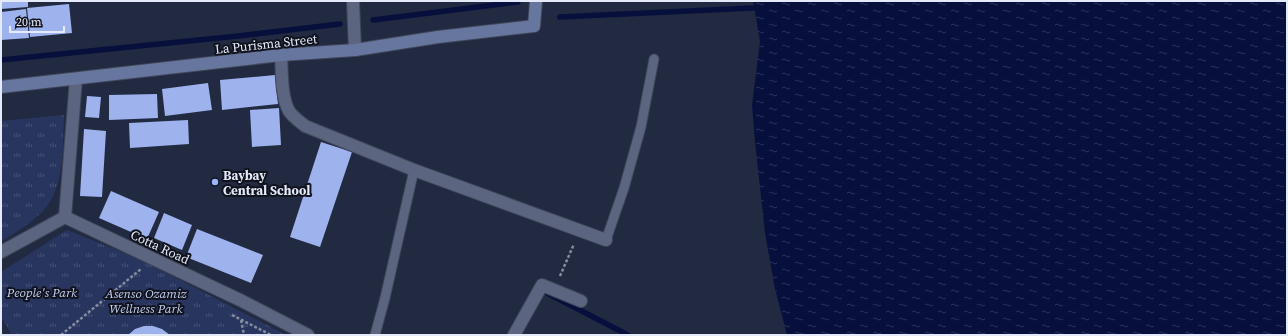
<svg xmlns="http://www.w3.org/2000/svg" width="1288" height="336" font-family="'Source Serif 4',serif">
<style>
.park{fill:url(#park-tufts)}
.water{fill:url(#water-ripples)}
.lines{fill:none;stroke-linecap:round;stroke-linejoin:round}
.stream{stroke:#070f3d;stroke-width:5.5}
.building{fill:#9eb3ee}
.lane-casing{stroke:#404659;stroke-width:11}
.street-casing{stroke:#404659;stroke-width:14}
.secondary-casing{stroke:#404659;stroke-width:14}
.path{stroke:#858c9f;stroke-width:2.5;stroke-dasharray:3 2;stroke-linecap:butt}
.lane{stroke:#5b6580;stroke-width:9}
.street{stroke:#5b6580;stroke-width:12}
.secondary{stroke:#67769e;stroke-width:12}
.poi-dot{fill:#9bb5fd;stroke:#10131e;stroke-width:1.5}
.labels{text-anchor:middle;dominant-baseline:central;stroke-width:4;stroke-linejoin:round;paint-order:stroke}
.street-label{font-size:13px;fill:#e4eaf9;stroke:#10131e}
.poi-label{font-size:13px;font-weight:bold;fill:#e4eaf9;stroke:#10131e;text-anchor:start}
.park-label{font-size:13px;font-style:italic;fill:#c3cff0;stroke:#10131e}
</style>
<defs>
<pattern id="park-tufts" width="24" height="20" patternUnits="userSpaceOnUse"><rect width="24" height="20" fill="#28355f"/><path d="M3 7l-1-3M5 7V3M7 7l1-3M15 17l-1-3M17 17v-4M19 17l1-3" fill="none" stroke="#475277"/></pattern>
<pattern id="water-ripples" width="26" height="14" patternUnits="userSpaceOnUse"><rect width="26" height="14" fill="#070f3d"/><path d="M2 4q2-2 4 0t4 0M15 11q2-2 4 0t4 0" fill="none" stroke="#2b325a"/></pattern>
</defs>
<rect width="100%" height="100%" fill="#222a41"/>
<!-- park -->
<path class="park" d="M64,115C62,146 66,188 42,212C30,224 15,233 1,241V121Z
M67,230L142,260L286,335H12L1,316V272Z"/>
<!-- water -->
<path class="water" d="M753,1H1287V335H787L775,289L765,233L755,142L752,105L760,41Z"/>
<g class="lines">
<!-- stream -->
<path class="stream" d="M560,17L753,8
M373,20L518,2
M1,60L238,36L340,24
M547,293L628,335"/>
</g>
<!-- building -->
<path class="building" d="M1,1H28V7L1,9Z
M69,4L72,33L30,37L27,8Z
M26,9L29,38L1,40V12Z
M275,75L278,104L222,110L220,80Z
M208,83L212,110L165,116L162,89Z
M157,94L158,118L109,120V95Z
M87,96L101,97L99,118L85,117Z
M279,108L281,145L252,147L250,110Z
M188,120L189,144L130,148L129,123Z
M84,129L106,131L102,197L80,196Z
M321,142L352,152L320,247L290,237Z
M111,191L159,212L147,239L99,218Z
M164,213L192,225L182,250L154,238Z
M197,229L263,255L251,283L186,257Z
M144,326H153L162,329L170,335H128L135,329Z"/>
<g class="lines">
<defs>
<path id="lane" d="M606,240L624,188L641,127L654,59
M375,335L385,298L414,170"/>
<path id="street" d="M353,1L355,50
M281,55C282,71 281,97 289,111C293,117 299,121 305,126L414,170L606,240
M65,217L240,300L308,335
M65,217L76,79
M1,252L65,217
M514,335L542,285L581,301"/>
<path id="secondary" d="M1,87L281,55L355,50L438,37L534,26L536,1"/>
</defs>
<!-- lane casing -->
<use href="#lane" class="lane-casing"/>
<!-- street casing -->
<use href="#street" class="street-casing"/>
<!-- secondary casing -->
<use href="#secondary" class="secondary-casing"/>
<!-- path -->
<path class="path" d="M560,276L574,244
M232,315L271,335
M241,320L244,335
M61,335L141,269"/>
<!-- lane -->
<use href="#lane" class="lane"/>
<!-- street -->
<use href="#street" class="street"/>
<!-- secondary -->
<use href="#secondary" class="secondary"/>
</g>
<!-- markers -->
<circle class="poi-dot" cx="215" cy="182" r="4"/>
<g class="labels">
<!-- street labels -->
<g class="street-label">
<text transform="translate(266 44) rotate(-6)">La Purisma Street</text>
<text transform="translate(160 247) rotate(25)">Cotta Road</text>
</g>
<!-- poi labels -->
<g class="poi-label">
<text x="223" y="175">Baybay<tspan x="223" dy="15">Central School</tspan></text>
</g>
<!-- park labels -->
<g class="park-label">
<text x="42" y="292">People's Park</text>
<text x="146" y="293">Asenso Ozamiz<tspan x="146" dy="15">Wellness Park</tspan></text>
</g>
</g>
<!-- border -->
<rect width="1288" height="336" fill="none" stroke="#e4eaf9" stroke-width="4"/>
<!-- scale -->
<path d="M10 26v6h54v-6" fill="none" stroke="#e4eaf9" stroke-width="2"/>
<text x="16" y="26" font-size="12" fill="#e4eaf9" stroke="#10131e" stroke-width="3" paint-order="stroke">20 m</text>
</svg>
